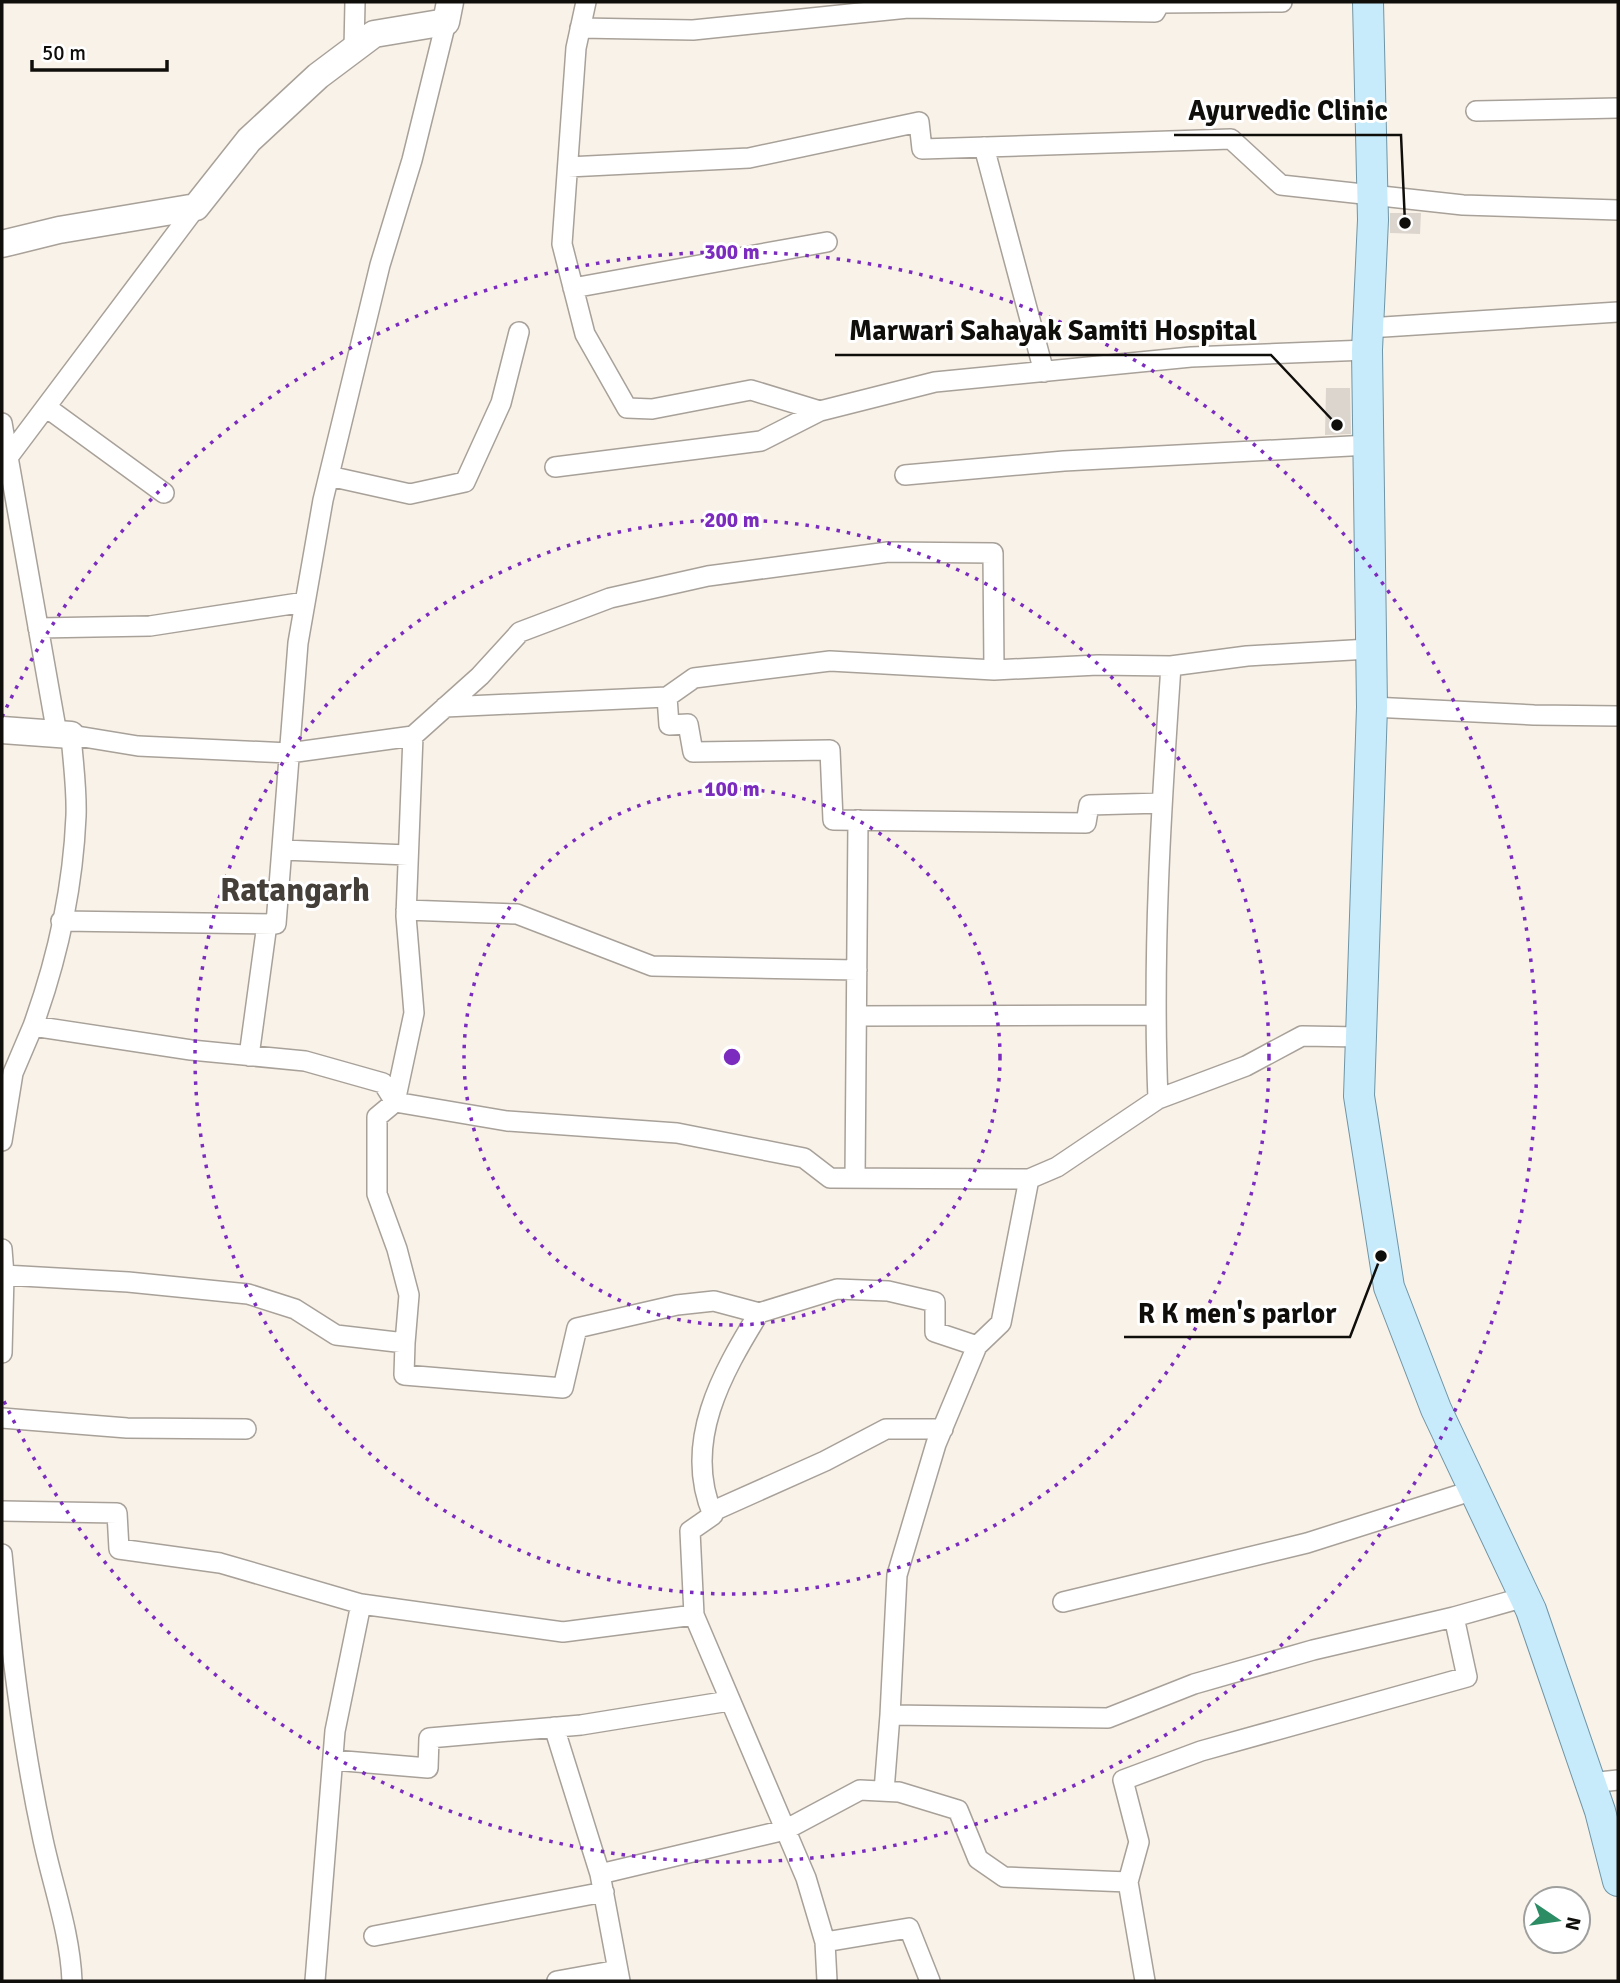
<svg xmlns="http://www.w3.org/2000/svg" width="1620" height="1983" font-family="Signika,sans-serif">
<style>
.building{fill:#dcd5cd}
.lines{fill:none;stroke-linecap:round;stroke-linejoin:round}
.street-casing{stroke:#a8a199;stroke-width:22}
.secondary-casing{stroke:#a8a199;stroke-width:29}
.primary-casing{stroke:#6f95a6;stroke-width:32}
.street{stroke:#fff;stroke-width:19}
.secondary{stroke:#fff;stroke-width:26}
.primary{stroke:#c7ebfb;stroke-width:30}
.ring{fill:none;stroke:#7b2cbf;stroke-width:3.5;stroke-dasharray:3.5 7}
.labels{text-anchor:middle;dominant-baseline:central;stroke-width:6;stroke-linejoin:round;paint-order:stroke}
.district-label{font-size:33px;font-weight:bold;fill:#453f39;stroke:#fff}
.centre{fill:#7b2cbf;stroke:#fff;stroke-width:3.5}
.ring-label{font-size:21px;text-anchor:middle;font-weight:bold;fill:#7b2cbf;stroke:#fff;stroke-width:6;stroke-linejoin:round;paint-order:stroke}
.leader{fill:none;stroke:#100e0b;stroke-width:2.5}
.callout-dot{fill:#100e0b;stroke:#fff;stroke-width:2.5}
.callout-label{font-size:28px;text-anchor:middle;font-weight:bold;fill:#100e0b;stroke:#fff;stroke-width:6;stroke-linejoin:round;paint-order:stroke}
</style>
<rect width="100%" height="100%" fill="#f9f2e9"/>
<!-- building -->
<path class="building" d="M1390,213H1421L1420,234L1390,233Z
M1326,388H1350L1351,434L1325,435Z"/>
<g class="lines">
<defs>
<path id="street" d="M586,2L576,48L562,244L585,334L627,408L652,409L751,390L820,411L935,382L1191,357L1367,350
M580,28L693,30L908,8L1155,12L1160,3L1282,2
M354,49L355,2
M1476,111L1618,108
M984,147L1044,372
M568,167L749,158L919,122L922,149L1231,139L1281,185L1463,205L1618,210
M573,288L827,242
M1368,328L1618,312
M46,407L164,493
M2,423L57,734
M9,456L196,207
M555,467L761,441L820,411
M905,475L1064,461L1369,445
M329,476L410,494L465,482L501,403L519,332
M38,628L150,626L305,602
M667,697L669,725L688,724L693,752L830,750L833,820L1086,823L1089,805L1162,803
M445,707L667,697L694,678L830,661L994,670
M1372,707L1534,715L1618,716
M413,736L480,676L520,632L610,598L708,576L888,552L993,553L994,670L1098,665L1171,666L1247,656L1369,649
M283,850L408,855
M406,910L517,914L652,966L857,970
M61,921L276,924L298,643L323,500L380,265L412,160L446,22
M857,1016L1155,1015
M33,1026C57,960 73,886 76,816C77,789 73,762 71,735L138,746L289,753L413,736L406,916L414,1013L395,1102L377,1117V1194L397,1249L409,1295L405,1343
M249,1056L267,924
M1158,1099C1152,954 1161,810 1171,666
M2,1141L13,1073L33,1026L191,1050L305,1061L383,1083L395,1102L507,1121L677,1133L804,1158L830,1178L1029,1179
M855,1178L858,820
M2,1249L4,1275L128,1282L248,1294L295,1309L336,1335L405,1343L404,1375L563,1388L577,1328L677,1305L714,1301L759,1313L837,1289L888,1291L935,1302V1332L977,1346
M2,1275H4L2,1353
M2,1418L127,1428L246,1429
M2,1511L117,1513L119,1549L220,1563L361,1604L563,1632L694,1615L806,1878L825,1942L909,1928L930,1981
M711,1512L825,1461L886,1429H943
M2,1554C11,1648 22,1742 42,1835C52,1884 70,1931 72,1981
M1063,1602L1307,1543L1474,1490
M694,1615L690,1531L713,1515C682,1443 722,1373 759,1313
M890,1715L897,1575L936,1444L977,1346L1001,1323L1029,1179L1057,1167L1158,1099L1246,1066L1302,1036L1361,1037
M554,1727L600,1874
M333,1760L428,1768L429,1738L581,1725L729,1701
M1590,1783L1618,1780
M884,1791L890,1715L1108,1718L1194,1684L1313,1650L1454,1617
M1128,1882L1139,1842L1123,1780L1201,1751L1467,1677L1454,1617L1525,1597
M374,1936L604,1892
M825,1942L827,1981
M315,1981L335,1731L361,1604
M557,1981L618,1970
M620,1981L600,1874L785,1830L860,1790L899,1792L958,1810L978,1859L1004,1877L1128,1882L1145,1981"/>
<path id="secondary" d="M2,244L59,230L196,207L249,140L318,76L374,34L446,22L450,2
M2,730L71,735"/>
<path id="primary" d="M1368,2L1373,220L1367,350L1372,707L1359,1096L1389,1287L1436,1409L1531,1610L1600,1811L1618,1881"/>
</defs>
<!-- street casing -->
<use href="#street" class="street-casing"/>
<!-- secondary casing -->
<use href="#secondary" class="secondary-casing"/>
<!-- primary casing -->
<use href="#primary" class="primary-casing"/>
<!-- street -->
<use href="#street" class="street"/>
<!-- secondary -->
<use href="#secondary" class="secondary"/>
<!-- primary -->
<use href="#primary" class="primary"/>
</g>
<!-- distance rings -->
<g class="ring">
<circle cx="732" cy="1057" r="268"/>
<circle cx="732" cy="1057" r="537"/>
<path d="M2 717A805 805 0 1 1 2 1397"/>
</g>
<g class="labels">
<!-- district labels -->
<g class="district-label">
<text x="295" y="890">Ratangarh</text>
</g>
</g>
<circle cx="732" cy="1057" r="10" class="centre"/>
<g class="ring-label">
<text x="732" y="259">300 m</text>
<text x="732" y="527">200 m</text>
<text x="732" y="796">100 m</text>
</g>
<!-- callouts -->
<path class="leader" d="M1405 223L1401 135H1174M1337 425L1271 355H835M1381 1256L1350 1337H1124"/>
<g class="callout-dot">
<circle cx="1405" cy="223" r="7"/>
<circle cx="1337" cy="425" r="7"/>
<circle cx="1381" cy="1256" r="7"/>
</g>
<g class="callout-label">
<text x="1288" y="120">Ayurvedic Clinic</text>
<text x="1053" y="340">Marwari Sahayak Samiti Hospital</text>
<text x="1237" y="1323">R K men's parlor</text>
</g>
<!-- border -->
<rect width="1620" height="1983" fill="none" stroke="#100e0b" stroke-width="7"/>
<!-- north arrow -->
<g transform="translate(1557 1920) rotate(103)"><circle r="33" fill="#ffffff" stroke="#9f9f9d" stroke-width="2"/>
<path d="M0-5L12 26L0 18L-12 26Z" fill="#2c8d65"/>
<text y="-10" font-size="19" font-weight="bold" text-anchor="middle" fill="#100e0b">N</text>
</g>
<!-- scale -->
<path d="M32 60v10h135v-10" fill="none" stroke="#100e0b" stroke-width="3.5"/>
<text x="42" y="60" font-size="21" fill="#100e0b" stroke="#ffffff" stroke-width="5" paint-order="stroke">50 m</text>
</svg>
